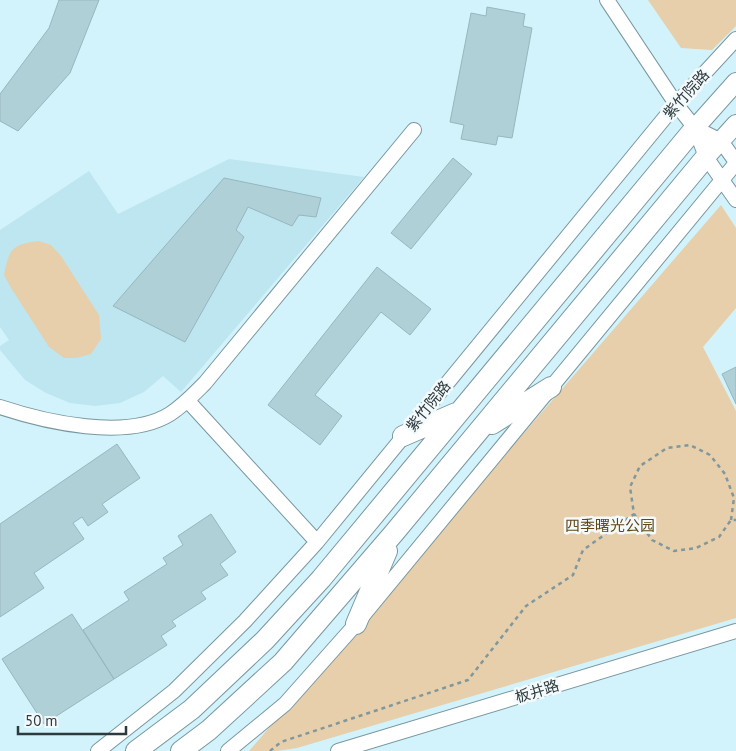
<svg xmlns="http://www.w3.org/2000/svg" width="736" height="751" font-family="'PT Sans','Noto Sans SC',sans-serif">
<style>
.built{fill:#bee6f1}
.green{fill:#e6cfaa}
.building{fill:#b0d0d8;stroke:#97b6be}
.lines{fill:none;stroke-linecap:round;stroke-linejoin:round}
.minor-casing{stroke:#79979f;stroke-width:16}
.major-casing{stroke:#79979f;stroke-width:20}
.highway-casing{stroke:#79979f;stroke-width:22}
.path{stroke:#80979d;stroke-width:2.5;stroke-dasharray:4 4;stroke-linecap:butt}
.minor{stroke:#fff;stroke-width:14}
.major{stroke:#fff;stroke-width:18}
.highway{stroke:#fff;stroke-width:20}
.labels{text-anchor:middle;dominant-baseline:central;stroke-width:5;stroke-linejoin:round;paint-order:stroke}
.street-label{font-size:15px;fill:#2d3a3d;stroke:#f4fafc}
.park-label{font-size:15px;fill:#614716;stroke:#f4fafc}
</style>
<rect width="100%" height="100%" fill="#d2f3fb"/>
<!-- built -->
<path class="built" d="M229,159L364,177L181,392L163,376L144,392L120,403L95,406L70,403L46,393L25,380L0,350V346L9,340L0,327V230L89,171L118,214Z"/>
<!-- green -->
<path class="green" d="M648,0H736V26L712,50L681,48Z
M721,205L736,228V308L703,347L736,411V618L297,748L277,751H249Z
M39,241L51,245L61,256L99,315L101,339L91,354L76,358H64L49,347L11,288L4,275C9,249 12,244 39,241Z"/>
<!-- building -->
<path class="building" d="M59,0H99L70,73L18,131L0,121V94L49,28Z
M487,7L525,14L523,26L532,28L512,138L498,136L496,145L461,139L464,125L450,122L471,13L486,16Z
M453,158L472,174L411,249L391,233Z
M224,178L321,198L316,217L299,215L292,226L248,207L236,230L244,237L185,342L113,306Z
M377,267L431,309L410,335L381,312L315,395L342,416L320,445L268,405Z
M736,367V404L722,374Z
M117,444L140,478L102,504L108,512L88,526L82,517L73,523L84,539L34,573L44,588L0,617V524Z
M211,514L236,552L220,564L228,575L201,592L206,599L172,621L176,626L161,636L167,645L114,679L83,630L129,600L124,592L167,564L163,558L183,545L178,536Z
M72,614L114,679L44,724L2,659Z"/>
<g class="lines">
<defs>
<path id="minor" d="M607,0L676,104L695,128L706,157L736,200
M695,128L721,141L736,162
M188,401L317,542
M0,407C45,422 127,441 170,414C184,405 194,394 205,383L414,130
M98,751L174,691L245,621L317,542L676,104L736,39
M228,751L285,704L356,624L736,163
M338,751L736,631"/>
<path id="major" d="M695,128L736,82
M706,157L736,124"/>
<path id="highway" d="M492,424L551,387
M403,436L456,413
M356,624L387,551
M136,751L192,709L265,640L321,579L695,128
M181,751L209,730L283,662L394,533L706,157"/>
</defs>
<!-- minor casing -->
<use href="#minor" class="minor-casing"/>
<!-- major casing -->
<use href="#major" class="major-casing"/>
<!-- highway casing -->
<use href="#highway" class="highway-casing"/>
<!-- path -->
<path class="path" d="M731,520L734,498L725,474L710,455L690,445L667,448L640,466L630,487L634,514L652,540L674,551L696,548L719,537L731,520H736
M270,751L281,742L468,680L526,606L573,575L583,550L634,514"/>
<!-- minor -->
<use href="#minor" class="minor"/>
<!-- major -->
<use href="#major" class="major"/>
<!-- highway -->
<use href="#highway" class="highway"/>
</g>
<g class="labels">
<!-- street labels -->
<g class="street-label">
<text transform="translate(686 94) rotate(-48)">紫竹院路</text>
<text transform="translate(428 406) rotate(-51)">紫竹院路</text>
<text transform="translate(537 691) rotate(-17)">板井路</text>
</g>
<!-- park labels -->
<g class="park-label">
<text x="610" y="525">四季曙光公园</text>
</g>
</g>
<!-- scale -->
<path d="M18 726v8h108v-8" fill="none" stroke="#2d3a3d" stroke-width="2.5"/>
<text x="25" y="726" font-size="15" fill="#2d3a3d" stroke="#f4fafc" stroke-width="4" paint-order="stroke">50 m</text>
</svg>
